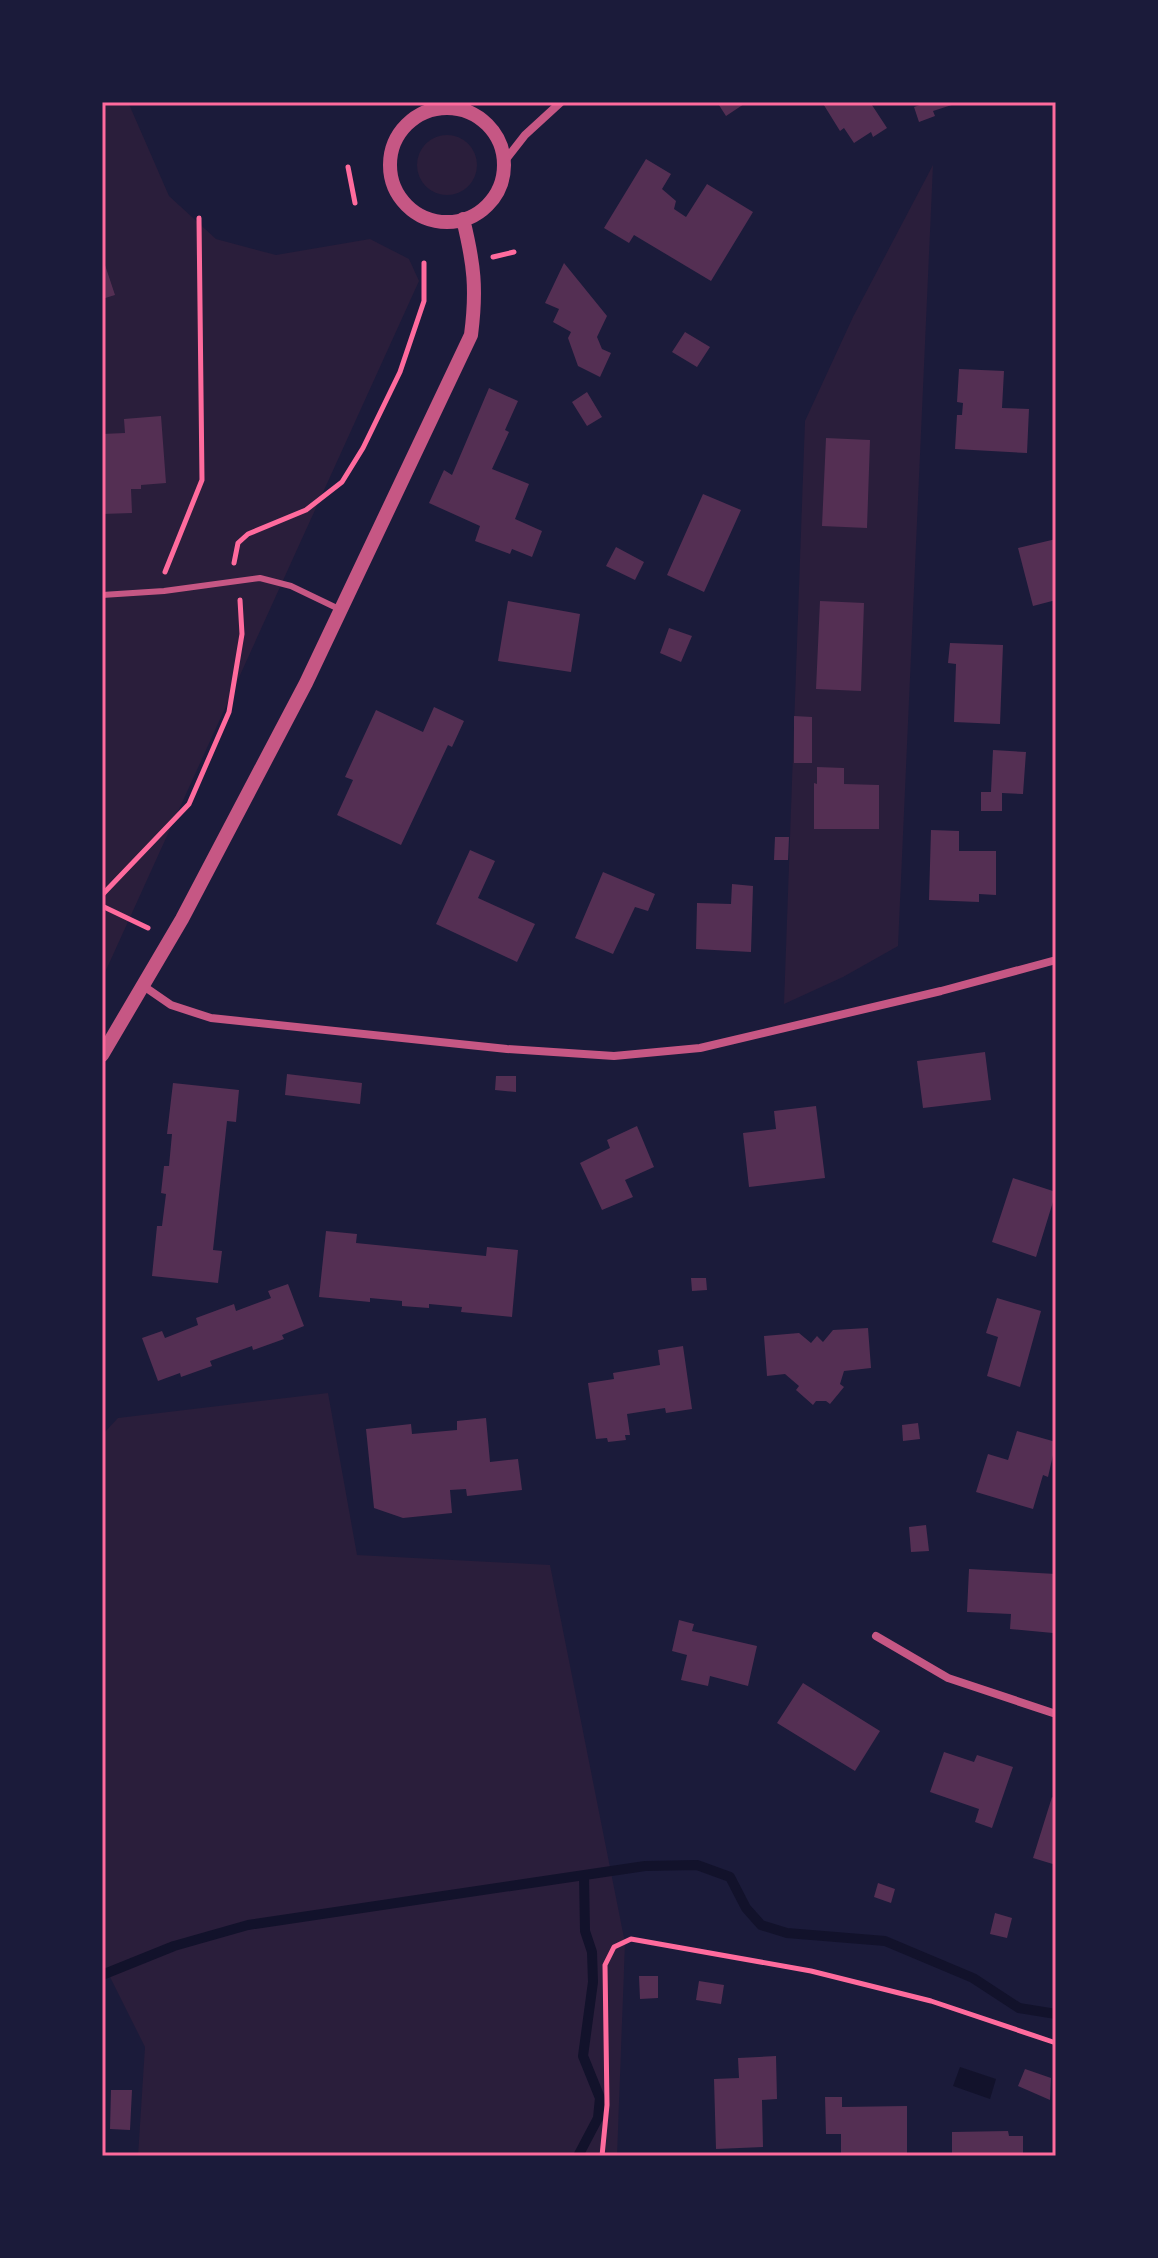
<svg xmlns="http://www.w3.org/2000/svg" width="1158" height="2258" font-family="Montserrat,sans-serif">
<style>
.green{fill:#2a1e3b}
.water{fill:#12122b}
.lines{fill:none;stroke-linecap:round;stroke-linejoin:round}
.stream{stroke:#12122b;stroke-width:10}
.building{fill:#542f53}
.path{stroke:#ff6b9d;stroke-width:5}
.service{stroke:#c65784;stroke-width:6}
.minor{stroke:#c65784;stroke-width:8}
.tertiary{stroke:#c65784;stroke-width:14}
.neatline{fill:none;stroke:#ff6b9d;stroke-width:3}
</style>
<rect width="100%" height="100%" fill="#1b1b3a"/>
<!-- green -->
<path class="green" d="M102,102H128L169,196L216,239L276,255L370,239L409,259L419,281L102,979Z
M417 165a30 30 0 1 1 60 0a30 30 0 1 1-60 0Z
M933,165L898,946L843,977L784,1004L805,421L853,317Z
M328,1393L357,1555L550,1565L625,1943L617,2156H138L145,2047L102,1961V1435L118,1418Z"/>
<!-- water -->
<path class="water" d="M960,2067L996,2079L990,2099L953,2086Z"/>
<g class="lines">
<!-- stream -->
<path class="stream" d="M102,1975L174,1946L248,1925L645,1866L697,1865L730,1877L746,1908L761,1925L787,1933L885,1941L973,1978L1019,2008L1056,2014
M578,2156L598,2118L600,2098L583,2056L593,1982L592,1952L585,1931L584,1875"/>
</g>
<!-- building -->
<path class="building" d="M717,102H747L726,116Z
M822,102H870L887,128L873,137L871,132L854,143L844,128L840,131Z
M929,102H958V103L933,111L935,116L919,122L914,107Z
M646,159L671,174L662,189L676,201L674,209L686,217L707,184L753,212L711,281L634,235L629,243L604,228Z
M102,256L115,295L102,299Z
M564,263L607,316L597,337L602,349L611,353L600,377L578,366L568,338L571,332L553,322L559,309L545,303Z
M685,332L710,347L697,367L672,352Z
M959,369L1004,371L1002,408L1029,409L1027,453L955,449L957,415H962L963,403L957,402Z
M489,388L518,401L505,430L509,432L492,469L529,484L515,519L542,531L532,557L512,549L510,554L475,541L480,526L429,503L444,470L452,475Z
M587,392L602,417L587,426L572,402Z
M161,416L166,483L141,485V489H131L132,513L102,514V434L125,433L124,419Z
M826,438L870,440L867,528L822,526Z
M703,494L741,510L704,592L667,575Z
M1056,539V600L1033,606L1018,548Z
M616,547L644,562L635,580L606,566Z
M508,601L580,614L571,672L498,661Z
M820,601L864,603L861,691L816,689Z
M669,628L692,636L681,662L660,653Z
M950,643L1003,645L1000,724L954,722L956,664L948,663Z
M434,707L464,721L452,747L448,745L401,845L337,815L353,780L345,777L376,710L423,732Z
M794,716L812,717V763H794Z
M993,750L1026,752L1023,794L1002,793V811H981V792H991Z
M817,767L844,768V784L879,785V829H814V783L817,784Z
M931,830L959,831V851H996V895L979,894V902L929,900Z
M775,837H789L788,860H774Z
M470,850L495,861L478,898L535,924L517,962L436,924Z
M603,872L655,894L648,911L635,907L613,954L575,938Z
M732,884L753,886L751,952L696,949L697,903L731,904Z
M985,1052L991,1100L923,1108L917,1061Z
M287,1074L362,1083L360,1104L285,1095Z
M496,1076H516V1092L495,1090Z
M173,1083L239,1090L236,1122L227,1121L213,1250L222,1251L218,1283L152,1276L157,1226H162L166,1194L161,1193L164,1166H169L172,1134H167Z
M816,1106L825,1178L749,1187L743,1133L776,1129L774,1111Z
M637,1126L654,1167L625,1180L633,1197L602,1210L580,1163L610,1148L607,1140Z
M1013,1178L1056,1192L1036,1257L992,1242Z
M326,1231L357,1234L356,1243L486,1256L487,1247L518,1250L512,1317L461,1312L462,1307L429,1304V1308L402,1306V1301L370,1298V1302L319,1297Z
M691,1278H706L707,1290L692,1291Z
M288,1284L304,1326L282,1335L284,1339L253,1350L252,1346L210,1361L212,1366L181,1377L180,1373L158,1381L142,1338L162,1331L165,1338L198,1325L196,1318L234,1304L236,1311L271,1298L268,1291Z
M997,1298L1041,1311L1020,1387L987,1376L998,1337L986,1333Z
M868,1328L871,1368L844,1371L840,1384L844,1387L830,1404L826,1401H816L813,1405L796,1390L799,1386L785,1374L767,1376L764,1336L799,1333L811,1343L817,1336L823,1342L833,1330Z
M683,1346L692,1409L666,1413L665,1408L627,1414L630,1435H625L626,1440L608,1442L607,1438L596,1439L588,1383L614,1379L613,1373L660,1365L658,1350Z
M486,1418L490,1462L518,1459L522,1490L467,1496L466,1489L450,1490L452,1513L403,1518L374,1508L366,1429L411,1424L412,1434L457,1430V1421Z
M918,1423L920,1439L903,1441L902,1425Z
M1017,1431L1056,1442L1048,1477L1043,1475L1033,1509L976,1492L988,1454L1008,1460Z
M926,1525L929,1551L911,1552L909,1527Z
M969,1569L1056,1574L1053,1633L1010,1629L1011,1614L967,1612Z
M679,1620L694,1624L692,1631L757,1646L748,1686L710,1676L708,1686L681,1680L687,1655L672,1651Z
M803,1683L880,1731L855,1771L777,1723Z
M944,1752L974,1762L977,1755L1013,1767L992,1828L975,1822L979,1809L930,1792Z
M1052,1797L1056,1799V1865L1033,1858Z
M878,1883L895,1889L891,1903L874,1897Z
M995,1913L1012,1918L1007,1938L990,1934Z
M639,1976H658V1998L640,1999Z
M699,1981L724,1985L721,2004L696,2000Z
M776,2056L777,2099L762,2100L763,2147L716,2149L714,2079L739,2078L738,2058Z
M1025,2069L1051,2078L1050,2100L1018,2086Z
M111,2090H132L130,2130L110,2129Z
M825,2097H842V2107L907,2106V2156H841V2134H826Z
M1008,2131L1009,2136H1023V2156H952V2132Z"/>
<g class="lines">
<!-- path -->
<path class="path" d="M348,167L355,203
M493,257L514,252
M234,563L238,543L248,534L306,510L342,482L363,448L400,372L424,301V263
M165,572L202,480L199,218
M102,895L189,804L229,712L242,634L240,600
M102,906L148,928
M602,2156L607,2105L605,1965L614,1947L631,1939L811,1971L931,2001L1056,2043"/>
<!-- service -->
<path class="service" d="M102,595L164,591L260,578L291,586L341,610"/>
<!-- minor -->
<path class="minor" d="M461,109L469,102
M504,162L525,135L561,102
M142,985L171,1005L211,1018L507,1049L614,1056L700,1048L941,991L1056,960
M876,1636L948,1678L1056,1714"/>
<!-- tertiary -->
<path class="tertiary" d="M390 165a57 57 0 1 1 114 0a57 57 0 1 1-114 0Z
M102,1055L182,919L306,683L471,335C477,289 474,264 463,219"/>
</g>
<!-- border -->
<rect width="1158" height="2258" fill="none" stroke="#1b1b3a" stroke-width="208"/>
<rect x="104" y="104" width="950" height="2050" class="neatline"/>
</svg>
